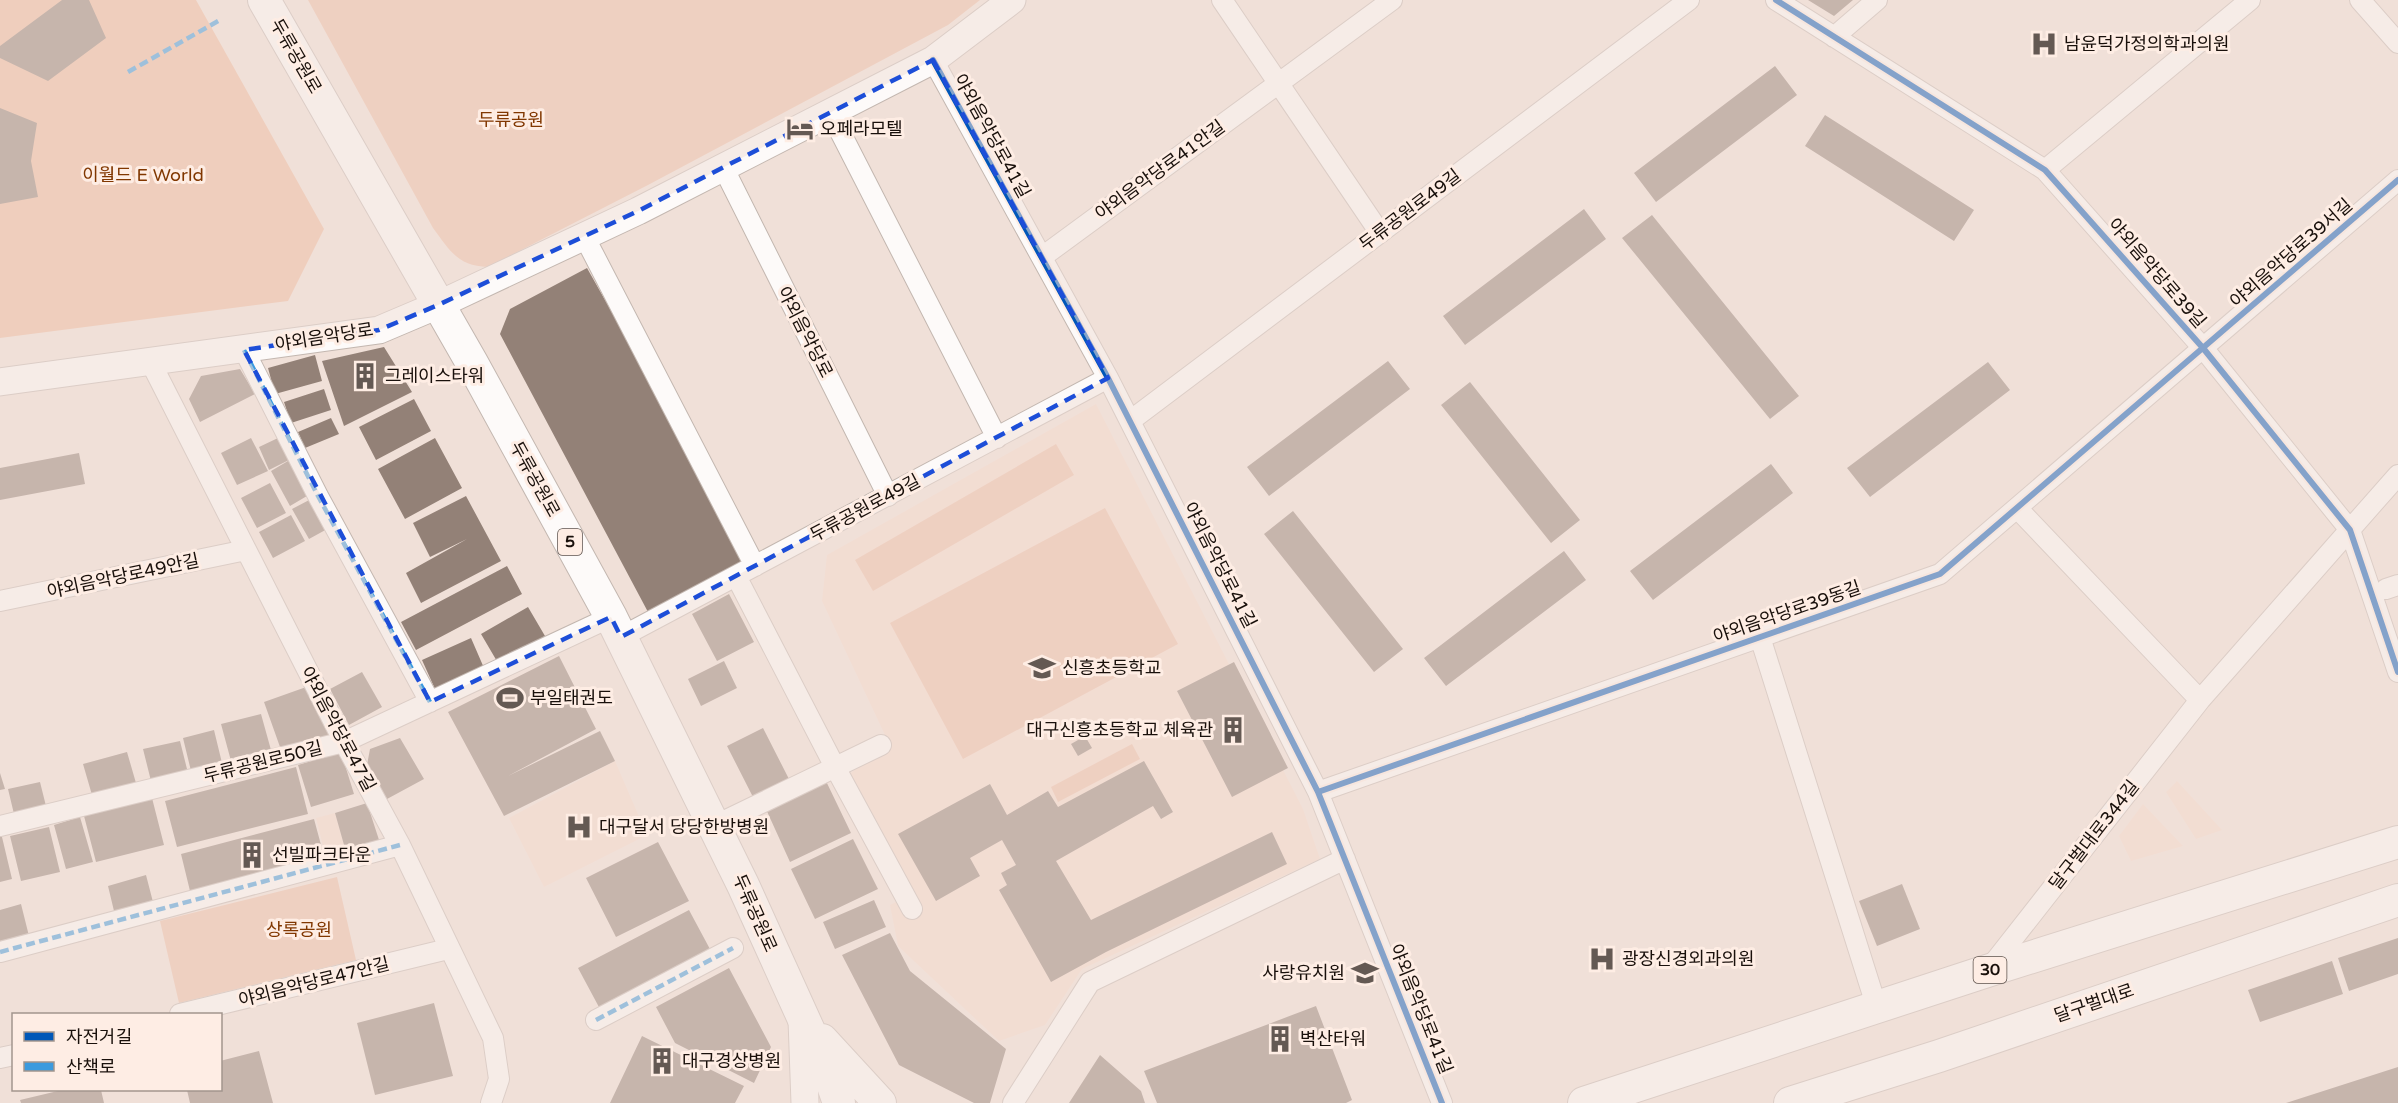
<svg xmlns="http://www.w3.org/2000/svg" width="2398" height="1103" font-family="'Varela Round','Noto Sans KR',sans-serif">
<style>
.built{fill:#f4d9cb}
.green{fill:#ecbda5}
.forest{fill:#edb99c}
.building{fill:#938177}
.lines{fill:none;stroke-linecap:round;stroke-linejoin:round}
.street-casing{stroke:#c3b7b0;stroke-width:22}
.secondary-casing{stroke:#c3b7b0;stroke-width:29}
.primary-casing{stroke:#c3b7b0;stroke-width:34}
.street{stroke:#fdfaf9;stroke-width:20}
.secondary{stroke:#fdfaf9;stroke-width:27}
.primary{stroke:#fdfaf9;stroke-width:32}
.quiet{stroke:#3b9ade;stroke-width:4.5;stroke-dasharray:9 4.5;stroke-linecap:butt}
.cycleway-casing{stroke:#feede4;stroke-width:10}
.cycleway{stroke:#0057b8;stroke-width:6}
.marked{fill:none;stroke:#1d4ed8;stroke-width:4.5;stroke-dasharray:12 8;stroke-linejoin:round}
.labels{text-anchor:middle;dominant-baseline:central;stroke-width:6;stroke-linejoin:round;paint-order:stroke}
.shield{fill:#feede4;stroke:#5e524c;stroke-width:1.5}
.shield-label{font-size:16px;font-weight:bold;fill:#19100b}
.poi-label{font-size:18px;fill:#19100b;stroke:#feede4;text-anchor:start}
.street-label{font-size:18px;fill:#19100b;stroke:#feede4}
.park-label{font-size:18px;fill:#813700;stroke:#feede4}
</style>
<rect width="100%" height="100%" fill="#f0e0d8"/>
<!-- built -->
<path class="built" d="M1096,404L1303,809L1320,859L1082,969L1045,1025L999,1041L898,946L890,905L912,894L850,774L881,745L885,735L822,601L827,555Z
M615,761L647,835L544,887L509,818Z
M2177,781L2222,830L2196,839L2166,792Z
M2143,804L2162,824L2183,846L2131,861L2119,836Z
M335,813L346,852L326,858L316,818Z"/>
<!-- green -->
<path class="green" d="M308,0H980L948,25L648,185L488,267C458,266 450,251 433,228Z
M1056,444L1074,475L873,591L855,560Z
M1105,508L1178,644L963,759L890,623Z
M1132,744L1140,759L1058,802L1051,787Z
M337,877L356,960L179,1003L160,921Z"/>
<!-- forest -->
<path class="forest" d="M0,0H196L324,229L288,301L0,338Z"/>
<!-- building -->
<path class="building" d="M62,0H89L106,38L48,81L0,58V46Z
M1808,0H1853L1834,16Z
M1775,66L1797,95L1656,202L1634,173Z
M0,108L37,123L31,161L38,197L0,204Z
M1825,115L1974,210L1954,241L1805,146Z
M1584,209L1606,239L1465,345L1443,316Z
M1652,215L1799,396L1770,419L1622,238Z
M587,268L755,566L648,612L500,334L510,309Z
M384,347L412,392L344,426L322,361Z
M315,355L322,381L275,394L268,368Z
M1388,361L1410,389L1269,496L1247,467Z
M1988,362L2010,390L1870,497L1847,468Z
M240,369L255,394L200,422L189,399L201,376Z
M1470,382L1580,520L1551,543L1441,405Z
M324,389L331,410L291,423L284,402Z
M414,399L431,431L376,460L359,427Z
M331,418L339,434L305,448L298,432Z
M251,438L268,471L237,485L221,453Z
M278,438L289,460L269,470L259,447Z
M435,438L462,488L405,519L378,469Z
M79,453L85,484L0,500V468Z
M293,458L312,493L290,506L271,471Z
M1771,464L1793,493L1653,600L1630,571Z
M270,483L286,513L257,528L241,498Z
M466,496L501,561L421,603L406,573L467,539L430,557L413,523Z
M313,498L329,528L309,539L292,509Z
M1293,511L1403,649L1374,672L1264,534Z
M291,515L305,541L273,558L259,532Z
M1564,551L1586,580L1446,686L1424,658Z
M507,566L522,594L416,650L401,622Z
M729,594L754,642L717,661L692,614Z
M528,607L545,636L498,663L481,634Z
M471,638L484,668L435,689L422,660Z
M559,656L596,729L508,776L600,731L615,761L504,816L448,712Z
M724,661L737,688L701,706L688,679Z
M1234,662L1288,768L1232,797L1177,691Z
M362,672L382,707L349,725L330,689Z
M309,686L331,738L280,747L264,702Z
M261,714L271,750L231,761L221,724Z
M763,728L790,781L754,799L727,746Z
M214,730L222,763L191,771L183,738Z
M1085,736L1092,748L1078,756L1071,744Z
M400,738L424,779L387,799L367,765L370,749Z
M180,741L188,773L151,781L143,749Z
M127,752L136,783L92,795L83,764Z
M341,752L354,794L311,807L298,765Z
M1144,761L1173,812L1161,819L1153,806L1056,861L1091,920L1272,832L1287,864L1106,952L1051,982L999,890L1007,885L1001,873L1016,865L1002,840L970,858L980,876L936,901L898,834L990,784L1007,815L1048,791L1058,807Z
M296,767L308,814L177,847L165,801Z
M0,773L5,789L0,790Z
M825,779L851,833L790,862L765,807Z
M40,782L46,806L14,814L8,789Z
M152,798L164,845L96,862L84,816Z
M367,803L380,843L346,852L335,813Z
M80,817L93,862L66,869L54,825Z
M314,819L324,856L190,891L181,854Z
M49,827L60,872L21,881L10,836Z
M0,837H2L12,879L0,882Z
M853,839L878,889L815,919L791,869Z
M658,842L689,901L616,937L586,878Z
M146,875L153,902L114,911L108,886Z
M1902,884L1920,929L1877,946L1859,901Z
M874,900L886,927L835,949L823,922Z
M21,904L30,940L0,948V910Z
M689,910L711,951L600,1009L578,968Z
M890,933L910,971L1006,1049L990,1103H974L899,1065L842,955Z
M2398,938V974L2349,991L2338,958Z
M2332,961L2343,994L2260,1022L2248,990Z
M729,968L771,1047L754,1083L675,1043L656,1007Z
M434,1003L453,1076L375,1095L357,1023Z
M1316,1006L1352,1100L1346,1103H1157L1144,1071Z
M642,1036L744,1086L735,1103H610Z
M259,1051L273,1103H190L187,1090H220V1061Z
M1100,1055L1141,1091L1145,1103H1069Z
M2398,1067V1103H2286Z
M62,1090H101L104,1103H21L20,1100Z"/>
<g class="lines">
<defs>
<path id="street" d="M1222,0L1380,233
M1776,0L2045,170L2203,348L2350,530L2398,672
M2360,0L2398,43
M1834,37L1877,0
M933,60L1108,378L1318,792L1442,1103
M830,112L997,438
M723,167L888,496
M2045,170L2250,0
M584,236L755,566
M1042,257L1392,0
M244,350L318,496L430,702
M150,361L344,742L400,845L493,1038L499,1079L491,1103
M1130,421L1689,0
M2017,508L2200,700
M736,576L835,767L912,909
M2386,589L2398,585
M0,601L246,550
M621,637L1108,378
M1760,637L1877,1008
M1318,792L1940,574L2398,180
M0,826L344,742L611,617
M714,826L881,745
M0,952L400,845
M1989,969L2200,700L2398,475
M180,1014L448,949
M596,1020L733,948
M0,1058L14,1055
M1013,1103L1090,982L1345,859"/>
<path id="secondary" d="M0,382L379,330L438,305L638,211L933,60L1012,0
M802,1020L805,1103"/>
<path id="primary" d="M264,0L472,363L611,617L743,885L830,1077L839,1103
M822,1040L880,1103
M1584,1103L1987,971L2398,842
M1790,1103L1939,1056L2398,900"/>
</defs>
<!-- street casing -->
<use href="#street" class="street-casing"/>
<!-- secondary casing -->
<use href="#secondary" class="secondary-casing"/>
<!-- primary casing -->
<use href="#primary" class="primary-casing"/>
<!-- street -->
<use href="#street" class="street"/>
<!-- secondary -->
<use href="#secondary" class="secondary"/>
<!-- primary -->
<use href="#primary" class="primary"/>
<!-- quiet -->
<path class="quiet" d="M128,72L220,20
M244,350L318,496L430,702
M0,952L400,845
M596,1020L733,948"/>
<defs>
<path id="cycleway" d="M1776,0L2045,170L2203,348L2350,530L2398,672
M933,60L1108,378L1318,792L1442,1103
M1318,792L1940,574L2398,180"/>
</defs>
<!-- cycleway casing -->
<use href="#cycleway" class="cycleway-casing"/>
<!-- cycleway -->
<use href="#cycleway" class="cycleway"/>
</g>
<!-- marked area -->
<path d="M0 0H2398V1103H0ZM933,60L1108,378L621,637L611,617L430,702L244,350L379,330L438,305L638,211Z" fill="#f0e0d8" fill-opacity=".55" fill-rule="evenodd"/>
<path class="marked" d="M933,60L1108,378L621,637L611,617L430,702L244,350L379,330L438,305L638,211Z"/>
<!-- icons -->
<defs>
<symbol id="hospital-bare" viewBox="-9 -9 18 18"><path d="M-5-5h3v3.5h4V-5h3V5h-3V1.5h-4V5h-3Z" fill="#645953" stroke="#feede4" stroke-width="2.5" paint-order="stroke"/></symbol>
<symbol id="hotel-bare" viewBox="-9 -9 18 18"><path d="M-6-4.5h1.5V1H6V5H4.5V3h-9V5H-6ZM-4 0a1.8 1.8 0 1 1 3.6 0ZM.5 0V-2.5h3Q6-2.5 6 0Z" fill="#645953" stroke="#feede4" stroke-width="2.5" paint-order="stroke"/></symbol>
<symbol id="building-bare" viewBox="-9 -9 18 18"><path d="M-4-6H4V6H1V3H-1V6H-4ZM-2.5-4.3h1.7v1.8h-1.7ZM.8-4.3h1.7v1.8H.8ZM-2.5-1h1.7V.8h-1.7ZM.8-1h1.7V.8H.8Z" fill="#645953" stroke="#feede4" stroke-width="2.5" paint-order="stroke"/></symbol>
<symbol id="school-bare" viewBox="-9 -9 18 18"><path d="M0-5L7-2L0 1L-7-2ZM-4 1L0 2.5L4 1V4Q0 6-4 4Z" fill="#645953" stroke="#feede4" stroke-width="2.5" paint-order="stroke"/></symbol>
<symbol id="stadium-bare" viewBox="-9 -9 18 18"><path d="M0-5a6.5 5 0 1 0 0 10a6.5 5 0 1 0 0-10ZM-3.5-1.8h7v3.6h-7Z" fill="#645953" stroke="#feede4" stroke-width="2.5" paint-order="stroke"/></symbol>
</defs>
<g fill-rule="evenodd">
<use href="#hospital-bare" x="2025" y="25" width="38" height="38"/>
<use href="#hotel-bare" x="781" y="110" width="38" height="38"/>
<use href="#building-bare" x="346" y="357" width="38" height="38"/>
<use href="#school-bare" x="1023" y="649" width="38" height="38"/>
<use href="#stadium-bare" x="491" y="679" width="38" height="38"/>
<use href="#building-bare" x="1214" y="711" width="38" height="38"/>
<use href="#hospital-bare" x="560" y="808" width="38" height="38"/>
<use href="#building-bare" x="233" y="836" width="38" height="38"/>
<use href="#hospital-bare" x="1583" y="940" width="38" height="38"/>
<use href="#school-bare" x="1346" y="954" width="38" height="38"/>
<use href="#building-bare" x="1261" y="1020" width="38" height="38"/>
<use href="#building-bare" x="643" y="1042" width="38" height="38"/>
</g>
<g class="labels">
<!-- shield labels -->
<g class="shield">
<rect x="558" y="529" width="24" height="26" rx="4.5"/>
<rect x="1973.5" y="957" width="33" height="26" rx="4.5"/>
</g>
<g class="shield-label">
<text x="570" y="542">5</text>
<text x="1990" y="970">30</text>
</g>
<!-- poi labels -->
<g class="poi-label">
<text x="2064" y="44">남윤덕가정의학과의원</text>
<text x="820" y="129">오페라모텔</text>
<text x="385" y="376">그레이스타워</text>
<text x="1062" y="668">신흥초등학교</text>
<text x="530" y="698">부일태권도</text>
<text x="1213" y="730" text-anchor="end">대구신흥초등학교 체육관</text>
<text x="599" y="827">대구달서 당당한방병원</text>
<text x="272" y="855">선빌파크타운</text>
<text x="1622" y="959">광장신경외과의원</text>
<text x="1345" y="973" text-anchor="end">사랑유치원</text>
<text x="1300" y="1039">벽산타워</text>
<text x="682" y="1061">대구경상병원</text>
</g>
<!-- street labels -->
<g class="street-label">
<text transform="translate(296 56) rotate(60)">두류공원로</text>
<text transform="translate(992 136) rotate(61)">야외음악당로41길</text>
<text transform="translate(1160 170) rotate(-36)">야외음악당로41안길</text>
<text transform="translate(1410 210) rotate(-37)">두류공원로49길</text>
<text transform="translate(2291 253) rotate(-41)">야외음악당로39서길</text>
<text transform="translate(2157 273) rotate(49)">야외음악당로39길</text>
<text transform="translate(805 332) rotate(63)">야외음악당로</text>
<text transform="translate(324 337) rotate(-9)">야외음악당로</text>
<text transform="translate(535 479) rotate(61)">두류공원로</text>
<text transform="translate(865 508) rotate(-28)">두류공원로49길</text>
<text transform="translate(1220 565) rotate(63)">야외음악당로41길</text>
<text transform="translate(123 576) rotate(-12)">야외음악당로49안길</text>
<text transform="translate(1787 612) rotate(-19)">야외음악당로39동길</text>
<text transform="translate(338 729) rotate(62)">야외음악당로47길</text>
<text transform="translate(263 762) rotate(-14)">두류공원로50길</text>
<text transform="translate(2094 835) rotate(-52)">달구벌대로344길</text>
<text transform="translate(755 913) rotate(66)">두류공원로</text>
<text transform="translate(314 982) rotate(-14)">야외음악당로47안길</text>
<text transform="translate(2094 1003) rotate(-19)">달구벌대로</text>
<text transform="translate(1421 1009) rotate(68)">야외음악당로41길</text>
</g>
<!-- park labels -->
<g class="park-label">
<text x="511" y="120">두류공원</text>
<text x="143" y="175">이월드 E World</text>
<text x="299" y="930">상록공원</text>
</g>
</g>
<!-- legend -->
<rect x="12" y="1013" width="210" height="78" fill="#feede4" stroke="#a2958d" stroke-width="1.5"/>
<rect x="24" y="1032" width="30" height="9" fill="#0057b8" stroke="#a2958d" stroke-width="1.5"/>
<text x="66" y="1043" font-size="18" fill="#19100b">자전거길</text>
<rect x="24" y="1062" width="30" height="9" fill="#3b9ade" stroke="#a2958d" stroke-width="1.5"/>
<text x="66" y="1073" font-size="18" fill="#19100b">산책로</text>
</svg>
